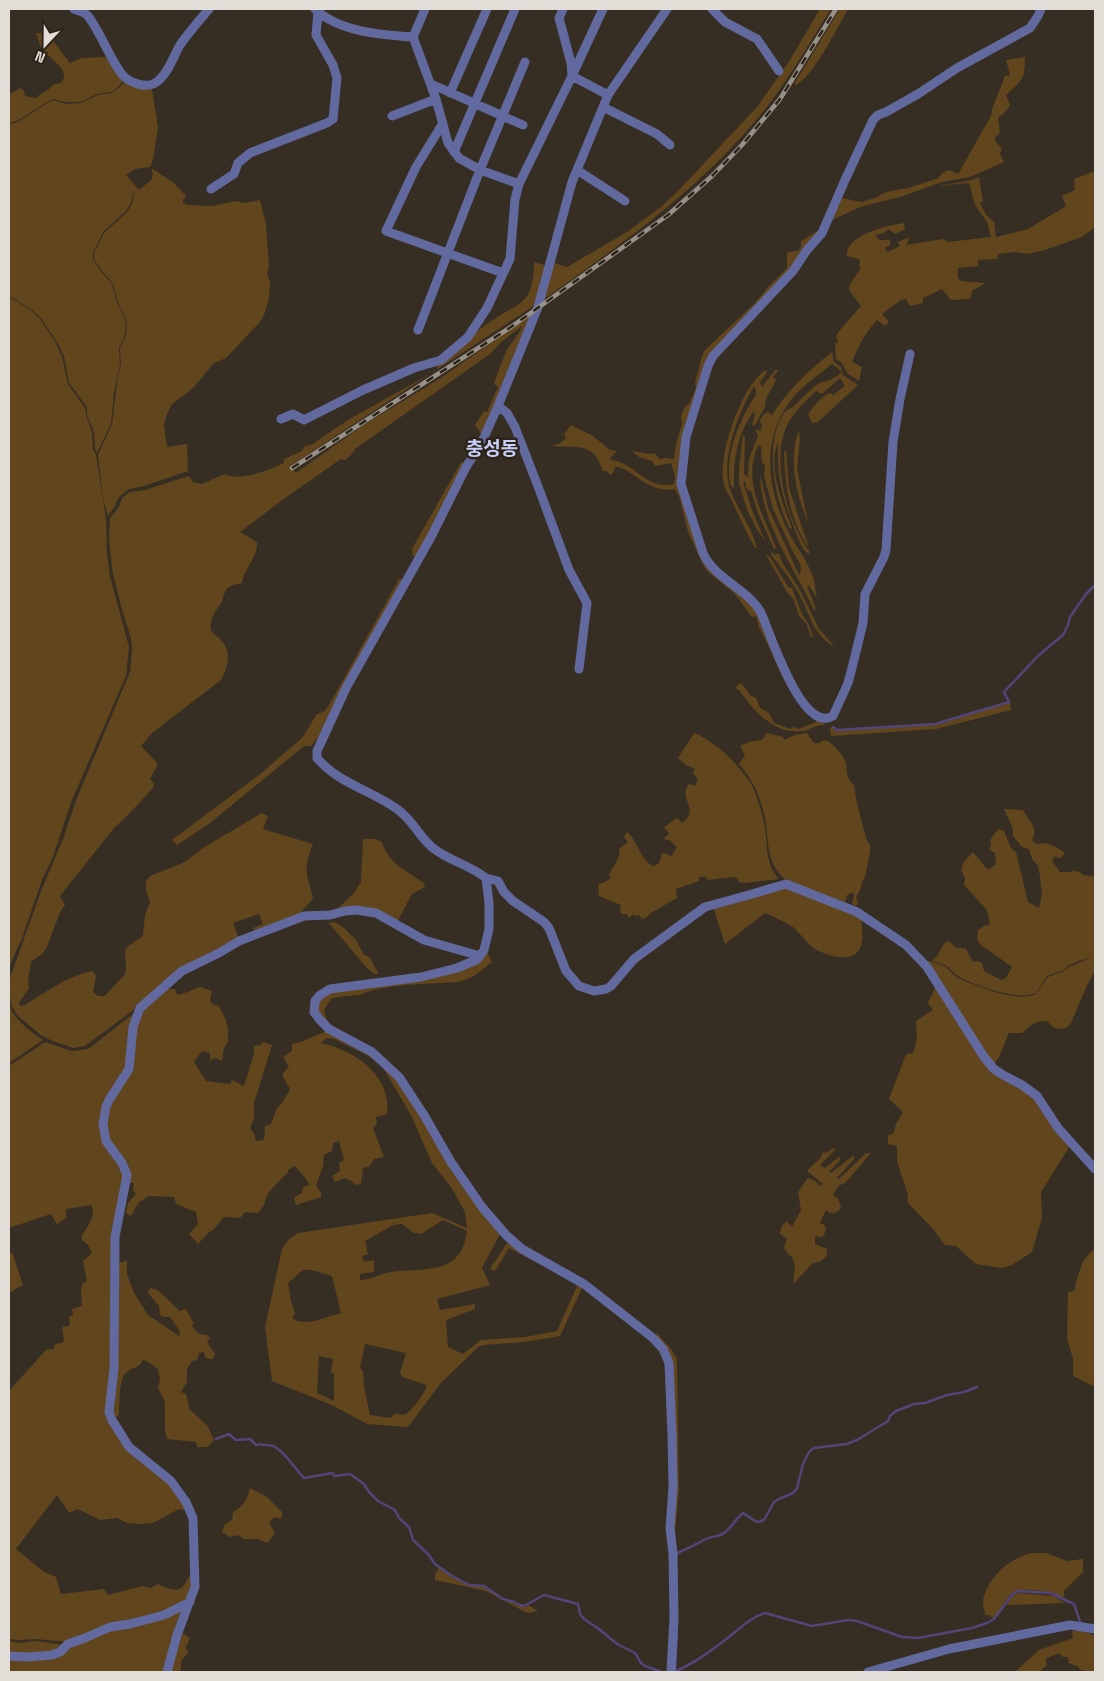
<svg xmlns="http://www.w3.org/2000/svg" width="1104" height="1681" font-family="'Space Grotesk','Noto Sans KR',sans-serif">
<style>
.green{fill:#61451d;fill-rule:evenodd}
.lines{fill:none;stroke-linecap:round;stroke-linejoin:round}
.stream{stroke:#51457a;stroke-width:2.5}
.minor{stroke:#62699e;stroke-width:9}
.rail-casing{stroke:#989189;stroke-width:4.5}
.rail{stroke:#2d241a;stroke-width:2.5;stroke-dasharray:8;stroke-linecap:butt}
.labels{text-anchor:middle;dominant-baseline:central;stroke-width:5;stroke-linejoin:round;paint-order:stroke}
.quarter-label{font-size:19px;font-weight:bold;fill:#c8cffa;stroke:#2d241a}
</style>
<rect width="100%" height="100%" fill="#372e23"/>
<!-- green -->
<path class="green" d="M820,9H831C810,42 790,77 766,108C703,187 626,241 544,299L554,263L567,267L627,232L662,206L677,192L757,107L790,60Z
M840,9H848C838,27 813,77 796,85L794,84Z
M36,33L53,34L54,42L70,63L82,58L106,57L123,82L112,92L97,94L81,102H67L52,99L17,121L9,123V94L21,88L24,91L25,96L36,98C42,92 49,91 54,84L61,83C72,70 51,60 44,51C40,47 38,39 36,33Z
M1025,57C1025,80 1022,80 1006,95L1010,105L1006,111L998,118L1000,133L995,137V140L1002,149L1000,154L1004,162L970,177L942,182L900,197L860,207L832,220L842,198L861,202L875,198L886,192L908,188L939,178L942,173L949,170L958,174L991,116L992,109L1005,76L1010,75L1006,60Z
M127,81L149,87L152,90L158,127L153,160L150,167L135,169L126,175L139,190L133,194L131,203L126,211L103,232L93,253V259L99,269L112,284L117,303L124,316L126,325L124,338L119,348L120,364L114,393L111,424L97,453L95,448L94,432L87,415V407L69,383L64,356L57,342L41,318L31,309L9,296V124L18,122L52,100L67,104L81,103L98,95L112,93Z
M151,168L174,183L186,196L182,202L187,205L212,206L235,201L245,203L260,200L266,224L269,266L267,273L270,282L269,299L264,315L260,322L226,358L214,363L193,388L172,404L166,416L164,425L167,447L187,444L188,471L144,486L129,489L118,498L115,506L108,516L103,498L98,455L112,424L118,376L121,364L120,348L125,338L127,325L125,316L118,303L113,284L100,268L94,259V253L104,233L127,212L132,204L134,194L152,179L153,174Z
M1095,171V227L1082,237L1045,250L1027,254L1015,252L998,254L997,259L978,260V266L958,268V278L961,281L985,283L972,291L970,299L951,300L942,289L923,298V303L910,306L906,299L901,300L882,314L889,322L885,326L877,320C866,332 858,346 852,362L862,367L859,381L847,373L842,363L836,359L835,343H838L836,336C841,327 854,315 861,306L849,290L850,284L861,268L858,265L860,263L859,259L847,256C846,234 887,226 904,223L905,229L895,234L889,229L884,233L875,235L879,240H890V245L885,248L887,252L900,246L898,242L910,237L906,245L943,239L948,242L991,237L987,222L975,205L969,183L938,186L972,180L979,177L983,201L980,203L986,215L994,222L996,237L1028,229L1066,206L1062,196L1075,190L1074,179Z
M824,227L791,269L718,346L680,466L702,557L754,605L784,674L825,725C816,724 811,730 802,731C774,735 753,710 739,690L735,688L740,683L742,684L751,696L756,698L760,708L769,713L774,723L790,729L793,727L799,729L816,722V720C785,696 777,660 759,627C757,623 758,620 756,616L752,617L734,593L707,571L703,565L688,532L679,496L675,489C649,493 639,475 619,467H615L614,472L610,475L607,471H603C593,440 576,449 552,446C557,444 562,443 566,438L564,434L571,425L593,436L610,450L617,451L610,458L611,460C635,462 646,491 674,484L675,476L671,463L655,466L652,461L639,457L632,451L649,454L655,453L660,460L664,458L674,459L677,440L682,425L681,416L684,408L689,404L696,388L695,380C700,371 699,359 705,350L754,304L769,286L787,268V252L798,251L801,247V241Z
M534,262L545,265L535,305L290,466L296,473L362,426L441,378L533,313L515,353L482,435L475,425L484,411L487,412L498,387L494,384C498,373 502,360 507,350C512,341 519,335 522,326L500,343L490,354L355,449L351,455L345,460L341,459L285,498L240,532L257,542C258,557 244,568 242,583C239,584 234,584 231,586C224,589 224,597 221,603C216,611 207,621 212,632C214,635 218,637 221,640C232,652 228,667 221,680L152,733L141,746L158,764L150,779L154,783L153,788L128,815L114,828L60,896L65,905L60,912L47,947L43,953L31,962C30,972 27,978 29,988L19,1003V1005L23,1006C45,993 67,976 92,971L96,976L93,992L98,996H105L125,974L126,969L125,951L127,947L143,936L145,915L150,902L146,891V881L150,876L185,862L203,848L262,813L268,816L263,829L313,844C303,869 306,872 313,897L311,901L296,917L255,933L253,928L263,924L259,914L233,923L239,939L234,940L136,1008L85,1046L73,1048L53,1041L42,1036L19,1017L12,1007L10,999V978L41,891L63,839L77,798L130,672L132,650L131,638L122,610L113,574L109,540L110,518L119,507L122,498L130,492L145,490L189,476L193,482L202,484L225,474C240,482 269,470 284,463V459L302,451L305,446L311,445L348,420L437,370V363C457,347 477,330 499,316C508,310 521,305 527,296C533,286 534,273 534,262Z
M9,297L31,310L40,319L56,343L62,357L68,384L85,408L86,415L92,432L93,449L96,455L106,519L107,554L110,576L129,647L126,676L72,800L52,859L42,880L22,938L9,967Z
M832,352L834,362L841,367L843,375L858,385L818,422L812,423L808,414C814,406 820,397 830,393L833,395L845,386L840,378L822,394L816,391C804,403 791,414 785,430C772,464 788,524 810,552L808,554C801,548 798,538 795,530C782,497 777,478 778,443C767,466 783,505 792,528L790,529C774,499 764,443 784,413C787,409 793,408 796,404C800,400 803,396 807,393C811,390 817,383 823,382C830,381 837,377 842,372L832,364C820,374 807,382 797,393C761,433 765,484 787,529C794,544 805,557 811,572C815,579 815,590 817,598L809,586H807L816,609L814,610C794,567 761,524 760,474L768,507L799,575L801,569L800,564L792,550L773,509L764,476L765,464L762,463L761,446L758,445C742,484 763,512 776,548L774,549L758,513L751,491L747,490L745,481L743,482L752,510L765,541L758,531L747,510L739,483V468L743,435L745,437L744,474L748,477L749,459L758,436L755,429L761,431L762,424L759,422L764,414L768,412L772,415C790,388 807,372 832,352Z
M776,369L778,371L773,377L776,380L766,399L765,407L755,425H752L755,414L753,412C737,436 733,460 734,488L731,486C723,458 740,418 756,395V391L754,386C740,409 723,453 728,481C730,495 743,515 750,529C753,535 754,541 757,547L755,548C746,532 739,516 731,499C729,494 725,490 724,485C717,457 741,385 766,370L767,372L760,382L762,387Z
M799,430L800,438L797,469L808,522C796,495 788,458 799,430Z
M784,451H786L789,488L809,548C789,520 785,484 784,451Z
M461,462L464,463L416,558L413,556L412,549Z
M772,552L777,557L775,553L779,554L782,562L800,590L819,629L835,647C814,635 812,620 802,600C794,584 783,569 771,555Z
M765,553L770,557L788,587L792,588L802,614L809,625L813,637H811L806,623L799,616L794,600L787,592Z
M399,579H403L365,647L324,730L311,746H304L210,823L177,845L172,840L259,775L302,738L317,714L325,711L329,705Z
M1010,702L1011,710L936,729L831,736L830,728L832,727L837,731L940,724Z
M694,733C716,742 736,762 749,781C756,790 763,816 765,828C768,847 765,864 779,879L744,883L739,882L736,877L707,880L706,877H699V881L676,889L677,898L649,914V916L642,919L639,915L635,916L633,914L629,918L627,914H622L620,912L621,905L599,896L598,884L605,882L611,878L609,876C612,866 621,861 619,849L628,842L624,837L627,832C638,841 640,861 654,866L659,863L662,854L665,853L671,857L677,847L669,840L663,839L669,834L664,827L677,818L682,823C701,808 678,801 688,785L691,784L695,786L698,780L693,773L695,769L686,765L678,758Z
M767,733L783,737L784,740L795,735L807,733L814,743H819L824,740L828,741C834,745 844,756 846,763C847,772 846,779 854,785C856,803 862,823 867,840C869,845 869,841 870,847C871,850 866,872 865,877C860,883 862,891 856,896L858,904L856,906L852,904L854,896L853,892L847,895L844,906L787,881C764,863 770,839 764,813C758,791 753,781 739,764L745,755L740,746L749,742L762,740Z
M1004,809L1023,810C1029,822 1039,827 1032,840L1036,844C1046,841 1058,847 1065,853L1061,858L1054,857L1052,861L1060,872C1070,874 1075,867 1083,875L1093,876L1095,878V971L1087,985L1071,1023L1066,1028L1058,1029L1053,1027L1047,1021C1034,1021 1030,1026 1022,1033H1009L999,1057L994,1064L985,1053L925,960C932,962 941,963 947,968C952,972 955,977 962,980C981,987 1016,1003 1036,994L1048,977L1064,971L1069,967L1090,958L1081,960L1068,966L1064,970L1047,976L1036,993C1018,1001 978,986 961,978C956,975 953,972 949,968C945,964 937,962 932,961L937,956L945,942L949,941L955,947L966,949L973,962L977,961L982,963L984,971L1001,980L1006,978L1012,967L981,945L977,939L978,930L984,926L990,925L987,910L964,885L965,878L961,870L963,863L973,852L988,870L996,864L995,853L990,850L991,844L990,840L998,829L1004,831L1011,848L1016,852L1028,902L1039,908L1042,895L1040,876L1038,866L1032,859L1029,849L1022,847L1013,836V829Z
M363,839H375L382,842C387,862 408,872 424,883L425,887L412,894L397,922L381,913L334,912L354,893L361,882Z
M786,886L861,917C862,927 864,939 860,948C853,965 823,955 812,947C805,941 800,933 793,927C785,922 774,917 765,913L725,944L713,907Z
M334,922L343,927L356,940L364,955L369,957L379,974H374L365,966L329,923Z
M487,952L492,962L474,976L459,982L405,985L376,989L359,995L337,997L331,999L324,1010L325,1015L330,1026L317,1013C318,1001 322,998 331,992L427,979Z
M936,986L982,1058L1031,1093L1070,1146L1041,1192L1042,1218L1032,1252L1012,1265L1002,1268L976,1264L956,1246L945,1245L933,1229L908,1203V1195L897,1161V1146L888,1144V1135L893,1134L896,1124L903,1112L889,1099L906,1054L913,1053L917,1039L916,1021L933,1010L928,1003Z
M200,987L212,991L210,1001L213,1005L219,1006L226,1020L228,1030V1042L224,1048L222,1061L216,1058L210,1060V1053L202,1051L194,1062L206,1081L230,1084L232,1080L244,1086L254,1054V1046L261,1045L263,1042L272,1045L254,1103V1118L250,1128L254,1133L256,1141L264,1140L265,1126L271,1124L277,1108L282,1103L290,1089L282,1075L289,1066L283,1057L292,1051V1044L301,1042L329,1030L371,1054L397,1078L501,1232L482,1268L490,1285L437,1299L440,1310L475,1304V1309L446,1320L448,1347L463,1354L481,1340L525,1337L557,1331L578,1284L509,1248L495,1271L490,1269L509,1240L583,1286L560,1336L524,1342L484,1345L478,1347L440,1384L408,1427L367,1424L332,1405L272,1381L265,1327L282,1249L289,1239L298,1233L432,1213L467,1228L465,1212L451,1187L432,1163L411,1115L382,1066L367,1055L334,1039L326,1038L321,1043C355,1050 392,1076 387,1114L376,1117L377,1124L373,1128L384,1157L374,1159L370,1166L363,1168L361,1184L356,1185L350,1180L344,1178L335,1182L332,1176L340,1171L339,1163L344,1160L339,1141L333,1143L332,1151L324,1155L323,1166L316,1186L321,1193V1197L296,1205L294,1199L296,1196L302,1193L303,1187L309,1185L307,1180L295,1166L288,1170V1173C284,1176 269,1191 268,1194C265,1201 264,1207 258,1213L245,1212L240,1218L224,1217L213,1230L209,1232L198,1244L189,1234L198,1224L196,1212L176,1204L174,1197L149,1196L139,1202L131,1216L126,1213L128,1203L136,1194L133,1190L134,1183H128L108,1140L106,1115L131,1053L141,1009L165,989H175L177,995C186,994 192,989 200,987ZM443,1220L467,1231C461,1277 425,1267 390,1272C380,1274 373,1279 360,1280V1274L374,1272V1260L364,1262L362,1256L368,1254L365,1241L393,1225L402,1224L414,1233L421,1234ZM303,1270H312L332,1276L341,1313C325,1317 305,1328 292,1318L295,1313L291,1301L288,1283ZM365,1344L406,1353L400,1373L402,1377L427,1385C425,1392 413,1410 406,1414C402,1415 398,1414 394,1414L391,1418L370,1415L364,1387L363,1371L360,1368ZM319,1356L333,1359L331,1372L334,1374V1401L317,1393Z
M9,1004C14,1020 30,1031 43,1040L9,1063Z
M137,1011L129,1061L101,1124L124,1169L116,1219L113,1334L108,1412L128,1448L170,1482L189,1511L179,1509L153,1523L140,1524L127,1523L117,1518L100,1520L78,1509L69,1513L57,1495L16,1549L44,1572L56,1577L61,1594L104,1589L108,1595L142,1586L151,1588L158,1584C166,1588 178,1594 184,1585C189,1579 186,1578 194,1573L190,1598L171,1611L68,1642L35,1639L18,1640L9,1639V1391L46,1350L54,1349V1345L64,1342L62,1327L70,1326L69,1317L73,1315L72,1309L82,1306L81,1289L83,1283L87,1281L83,1261L92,1253L88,1245L82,1240V1235C89,1225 95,1218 92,1205L66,1209V1218L57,1224L51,1214L9,1228V1066L45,1042L72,1051L88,1049Z
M834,1148L836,1149L820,1165L825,1168L839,1157L841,1159L829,1172L831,1173L854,1155V1159L837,1178L839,1179L866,1153H871L845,1183L838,1186L833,1195L838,1199L841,1206C839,1212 836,1214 830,1213L826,1210L820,1223L824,1225L826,1229L824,1235L821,1237L815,1236V1244L827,1249V1256L821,1261L813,1263L793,1284L795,1266L792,1257L788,1254L784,1248L787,1239L780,1234C781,1227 782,1225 787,1221L792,1227L801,1210L798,1192L808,1178L815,1181L820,1186L823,1184L807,1171L821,1157L823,1152L826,1153Z
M1095,1249V1387L1073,1376V1359L1067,1338L1068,1292L1074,1291C1078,1276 1081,1257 1095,1249Z
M12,1252L23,1285L9,1293V1254Z
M127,1261V1274L134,1293L148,1315L179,1336L180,1332C177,1327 174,1322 170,1317H164L160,1315L159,1306L148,1293L150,1288L158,1290C165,1298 173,1303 179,1311L186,1309L194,1324L191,1325C196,1332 199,1335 207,1335L210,1338L207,1342L215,1354L213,1359H209L205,1357L204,1352L199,1353L197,1360L192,1361L187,1369V1382L181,1392L186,1394L190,1410L207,1425L214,1440L207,1447H197L196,1442L167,1439L165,1431V1402L158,1388L160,1379L158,1369L147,1361L143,1360C137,1370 134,1366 127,1372C118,1378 120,1404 119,1415L113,1419L116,1263Z
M656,1332L671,1349L677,1359L679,1490L675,1532L676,1663L672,1380Z
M250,1488L267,1497L283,1513L281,1519L274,1517L269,1523L275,1533L268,1543L257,1539H244L238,1535L230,1537L222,1532L225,1524L232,1520L233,1512C242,1508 248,1498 250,1488Z
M1032,1553H1046L1067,1561L1083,1559V1572L1064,1591V1598C1053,1592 1019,1585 1010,1595C1004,1602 1000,1611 993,1618L989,1615H985C984,1609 982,1602 984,1596C991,1574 1011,1558 1032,1553Z
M439,1567L465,1584L484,1587L503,1599L520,1606L525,1607L529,1605L538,1611L529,1613L525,1612L486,1591L435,1580V1575Z
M1018,1593L1053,1596L1065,1603L1007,1605L1012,1597Z
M187,1607L166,1672H9V1657H42L97,1633Z
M1081,1630L1095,1636V1672H1088L1079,1669V1667L1069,1663L1068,1657H1063L1059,1653L1045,1659L1047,1665L1041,1670V1672H1015L1039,1650L1073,1638L1072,1631Z
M180,1631L190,1638L186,1647L188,1653L181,1661V1669L180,1672H168Z
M9,1641L19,1643L35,1641L65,1645L60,1651L9,1655Z"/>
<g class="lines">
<!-- stream -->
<path class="stream" d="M833,727L837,730L935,724L1009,702L1004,692L1039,655L1063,635L1068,625L1070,617L1086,594L1095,585
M216,1439L229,1434L236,1440L250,1439L256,1445L259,1444C264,1446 271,1444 275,1447C288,1455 293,1467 304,1478L332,1473L335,1476L350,1474L364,1484L369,1492L378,1501L395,1510L399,1518L409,1527L413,1540L428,1554L435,1564L452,1576L469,1585L484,1586L503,1599L514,1602L520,1605L524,1606L544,1595L578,1604L580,1614L584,1619L599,1629L617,1644L635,1653L641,1663L645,1666L662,1672
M677,1555V1553C687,1549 696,1544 706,1539C712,1536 719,1537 724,1533C732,1528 735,1519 743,1513L755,1521L759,1522L764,1520L774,1502L779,1499L793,1493L797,1488L803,1464L809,1452L814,1448L847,1444L857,1440L888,1421L890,1416L896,1411L914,1404L925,1403L947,1395L964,1392L977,1387
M676,1671C695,1663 712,1650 729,1637C740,1628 751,1617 765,1613L812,1626L848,1620L857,1621L902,1637L918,1638L972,1628L987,1623L994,1619L1012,1595L1018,1591L1050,1593L1074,1604L1080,1622L1082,1624
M675,1672L677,1633"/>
<!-- minor -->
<path class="minor" d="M74,9C79,11 85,12 88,16C101,33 109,57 121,73C128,83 148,90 158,81C169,72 173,57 180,45C189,32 199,21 209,9
M315,9C339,32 382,35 413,37
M425,9L413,37L436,99L448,143L459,158L480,170L519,184
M563,9L559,18L571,63L572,76
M667,9L608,95L572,182L538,307L498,406L482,442L466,467L431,537L346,688L317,751V758C339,784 371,790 397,809C413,820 420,838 433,848C449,861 470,865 486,878L489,903V929L484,950L480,956L476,960L457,968L421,977L330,989L320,995L315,1001L314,1012L320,1020L329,1029L372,1052L399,1077L424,1115L451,1162L482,1207L506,1235L522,1249L584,1284L653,1338L663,1349L669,1363L672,1435L673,1487L670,1528L673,1554L674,1618L671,1672
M712,9L725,22L757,39L779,71
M572,76L603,9
M431,84L523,125
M450,93L487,9
M603,107L657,134L670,145
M392,116L436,99
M443,123L416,167L386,231L503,273
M454,152L515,9
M577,170L625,201
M211,189L234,174L238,163L250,153L327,123L333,119L337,78L333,65L316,35L318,12
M418,330L480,170L525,62
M910,354L900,399L893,442L886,550L884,557L865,594L863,623L853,664L848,683L833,716C802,735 770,632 761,613C749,589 715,580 703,553L681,484L686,437L708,366L713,356L793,271L807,250L822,233L845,180L873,120L878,115L886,112L918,94L957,68L1030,28L1038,16L1041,9
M498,406L507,413L515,427L539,489L569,570L587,603L579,669
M281,419L293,414L304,420L363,390L414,368L441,360L468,337L487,308L510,259L515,199L519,184L572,76L608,95
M486,878L498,881L504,892L513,901L544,922L549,928L566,971L573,979L579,986L594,991L606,989L611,986L634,959L705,907L752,894L786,884L857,912L906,945L927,967L984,1057L994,1069L1003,1075L1022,1085L1037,1096L1058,1128L1095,1169
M9,1656L27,1657L52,1655L60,1652L68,1644L85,1638L110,1627L130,1624L164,1615L190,1602
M167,1672L177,1635L195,1587L193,1518L186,1502L171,1481L129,1447L112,1420L109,1412L114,1369L115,1237L127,1175L122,1163L106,1141L103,1124L106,1107L109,1100L129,1069L133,1027L140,1008L182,971L219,953L239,941L304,916L330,915L345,911L356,910L376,913L424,940L480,956
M868,1672L949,1649L1070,1625L1095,1629"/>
<defs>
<path id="rail" d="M292,468L511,327L668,215L712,176L742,145L780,99L836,9"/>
</defs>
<!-- rail casing -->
<use href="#rail" class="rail-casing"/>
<!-- rail -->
<use href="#rail" class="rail"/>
</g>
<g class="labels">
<!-- quarter labels -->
<g class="quarter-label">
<text x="492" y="448">충성동</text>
</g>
</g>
<!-- border -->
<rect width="1104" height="1681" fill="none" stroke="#e3ddd7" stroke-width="20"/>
<!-- north arrow -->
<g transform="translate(45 45) rotate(202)" stroke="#2d241a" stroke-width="4" paint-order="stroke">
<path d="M0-4L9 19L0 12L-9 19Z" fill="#e3ddd7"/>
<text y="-8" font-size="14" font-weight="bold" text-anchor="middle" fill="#e3ddd7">N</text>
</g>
</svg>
